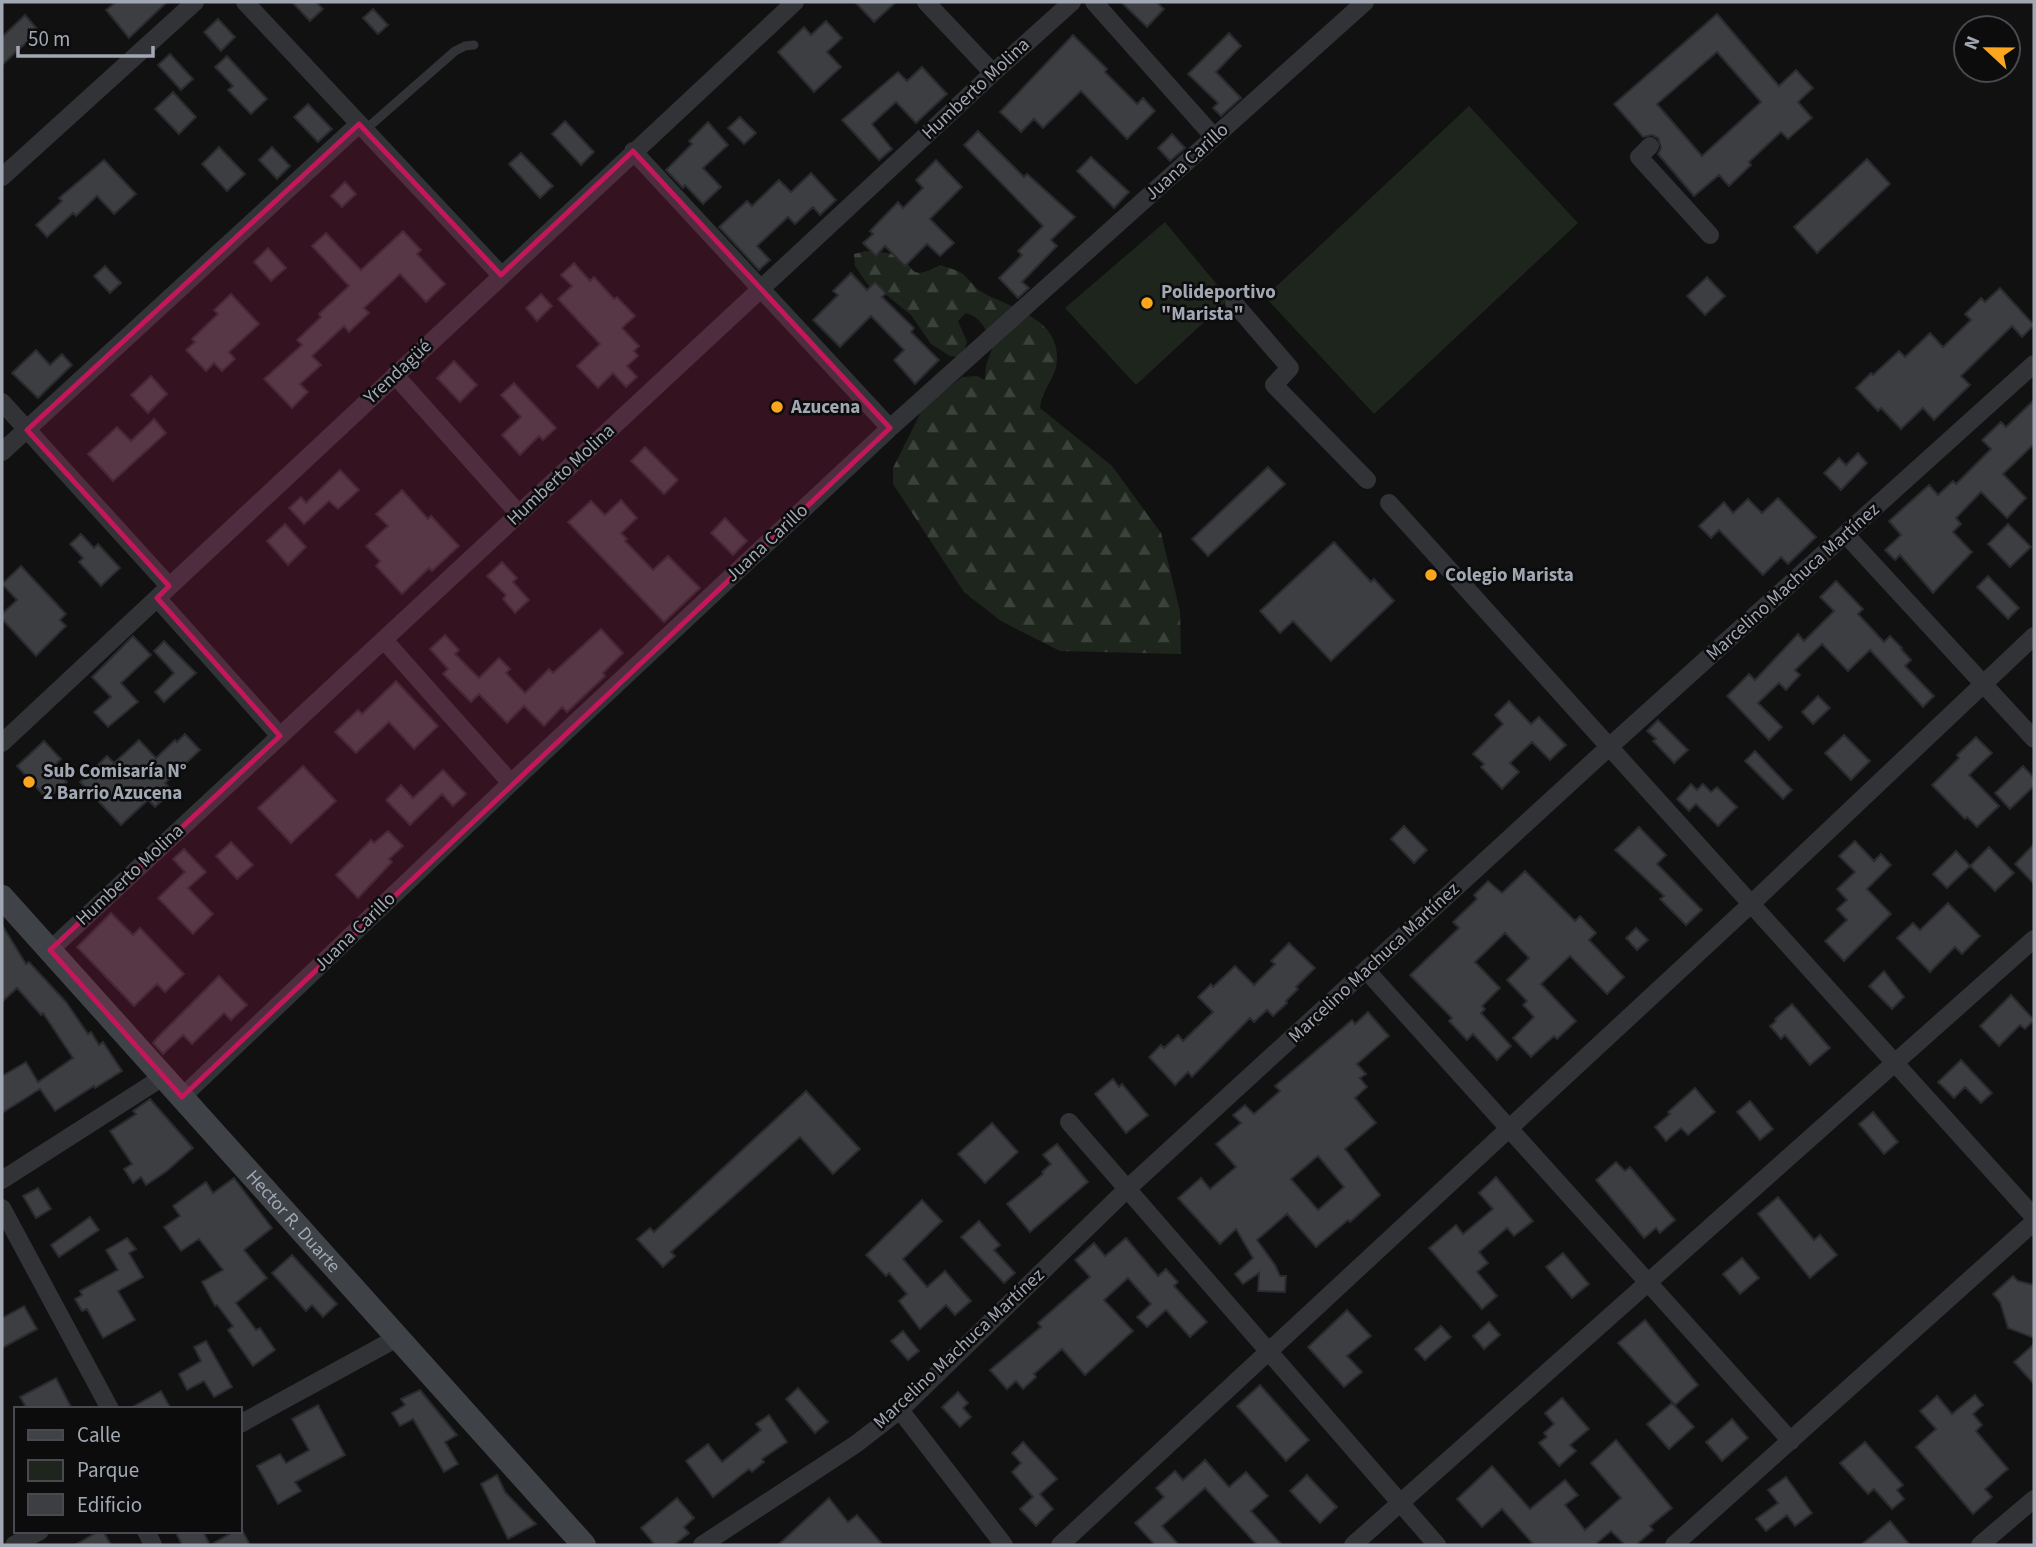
<svg xmlns="http://www.w3.org/2000/svg" width="2036" height="1547" font-family="'Source Sans 3',sans-serif">
<style>
.forest{fill:url(#forest-firs)}
.park{fill:#1d251d}
.building{fill:#3c3e42;stroke:#2a2b2e;stroke-width:2;fill-rule:evenodd}
.lines{fill:none;stroke-linecap:round;stroke-linejoin:round}
.lane{stroke:#313337;stroke-width:9}
.street{stroke:#313337;stroke-width:18}
.secondary{stroke:#3f4247;stroke-width:24}
.marked{fill:#c2185b;fill-opacity:0.2;stroke:#c2185b;stroke-width:5;stroke-linejoin:round}
.poi-dot{fill:#fca61f;stroke:#0c0c0d;stroke-width:2.5}
.labels{text-anchor:middle;dominant-baseline:central;stroke-width:5;stroke-linejoin:round;paint-order:stroke}
.street-label{font-size:19px;fill:#a1a8b4;stroke:#0c0c0d}
.poi-label{font-size:19px;font-weight:bold;fill:#a1a8b4;stroke:#0c0c0d;text-anchor:start}
</style>
<defs>
<pattern id="forest-firs" width="22" height="20" patternUnits="userSpaceOnUse" patternTransform="scale(1.75)"><rect width="22" height="20" fill="#1d251d"/><path d="M5 1l3.5 6h-7zM16 11l3.5 6h-7z" fill="#3b423b"/></pattern>
</defs>
<rect width="100%" height="100%" fill="#111112"/>
<!-- forest -->
<path class="forest" d="M866,251C875,252 887,252 895,255C918,263 904,284 940,265C946,267 954,269 960,272C968,277 973,286 980,291C1009,308 1058,317 1057,358C1057,379 1043,385 1040,408L1112,466L1161,533L1180,611L1181,654L1060,651L1001,621L964,592L893,484V468L923,408L962,377L977,376L985,380L986,365L993,346C986,331 983,318 966,313L958,321L967,342L962,357L950,356L931,344L911,315L879,289L868,285L855,266L854,254Z"/>
<!-- park -->
<path class="park" d="M1469,106L1578,223L1374,414L1265,297Z
M1165,222L1229,299L1136,385L1065,308Z"/>
<!-- building -->
<path class="building" d="M116,2H167L129,38L106,10Z
M292,2H316L323,9L310,21Z
M855,2H896L874,22Z
M1121,2H1156L1164,9L1147,27Z
M373,9L388,25L378,34L363,18Z
M1717,14L1779,86L1796,70L1813,88L1798,102L1812,118L1788,139L1781,132L1749,162L1751,165L1729,186L1719,175L1694,196L1658,154L1661,148L1658,138L1652,135L1643,137L1614,104ZM1717,52L1761,102L1702,156L1657,104Z
M25,15L39,31L2,65V37Z
M218,19L235,37L221,51L204,32Z
M826,21L842,38L827,52L841,67L814,92L778,52L804,27L811,35Z
M1229,33L1241,46L1216,72L1241,98L1221,116L1213,108L1218,103L1188,74Z
M1073,35L1107,69L1105,72L1137,104L1143,98L1155,111L1127,139L1081,91L1043,128L1034,119L1021,132L1000,112Z
M170,54L193,79L181,90L158,65Z
M227,56L267,99L251,114L228,90L233,86L215,67Z
M922,67L947,94L916,123L896,102L872,124L892,149L879,160L842,120L898,72L907,81Z
M173,92L196,117L179,134L155,109Z
M308,104L332,129L318,142L294,117Z
M740,117L756,133L744,144L728,128Z
M565,121L594,152L581,165L552,134Z
M708,122L728,145L703,168L721,187L703,204L685,185L683,188L666,170L692,144L689,141Z
M978,131L1024,177L1027,174L1075,217L1051,240L1057,246L1022,282L1029,288L1018,298L999,278L1022,255L1018,251L1043,226L964,145Z
M1172,134L1185,148L1170,161L1158,148Z
M219,147L245,174L227,191L202,164Z
M272,147L290,166L277,179L259,160Z
M521,153L553,186L540,198L509,164Z
M1091,157L1129,192L1114,208L1077,171Z
M1867,159L1890,184L1817,253L1794,227Z
M104,160L136,194L114,214L97,196L76,216L73,213L47,237L36,225L62,201L59,198Z
M936,160L962,187L930,219L954,243L940,256L927,244L905,266L885,246L876,256L863,243L873,234L870,231L898,202L903,208L923,188L916,180Z
M811,173L836,200L820,215L813,207L795,224L788,217L757,246L770,260L759,270L719,227L747,201L752,206L779,180L791,192Z
M345,182L356,194L342,207L331,196Z
M403,231L421,250L417,254L445,284L426,302L400,274L364,308L369,313L349,332L344,326L312,356L321,365L300,384L308,392L292,408L264,379L302,345L297,340L321,317L319,314L349,286L312,246L326,233L361,270Z
M268,248L286,268L271,281L254,262Z
M574,263L590,281L594,277L614,299L617,297L635,316L622,328L639,346L634,351L638,356L627,366L637,377L626,387L613,373L598,388L577,366L600,344L558,299L572,286L561,275Z
M105,266L121,283L110,293L94,276Z
M851,273L867,290L875,282L886,293L882,297L914,328L911,332L939,360L915,384L894,360L904,350L871,316L840,347L813,320L838,295L833,291Z
M1707,277L1725,296L1705,315L1687,296Z
M2000,288L2034,325L2022,337L2012,326L1961,376L1970,385L1934,420L1923,408L1901,429L1881,408L1878,411L1856,388L1871,373L1873,375L1899,351L1905,357L1930,333L1943,347L1971,320L1965,314L1981,298L1985,302Z
M231,294L259,324L229,352L235,359L222,371L214,363L206,371L186,350L195,342L192,339L218,314L214,310Z
M541,294L552,306L537,321L526,308Z
M36,350L50,365L62,354L72,365L38,398L12,373Z
M454,361L477,385L460,402L437,378Z
M151,376L167,394L148,413L131,395Z
M514,383L556,428L543,440L539,436L520,455L502,435L521,417L501,395Z
M2034,400V444L2003,474L2026,498L2007,518L1981,492L1956,518L1961,524L1953,532L1972,552L1933,593L1900,555L1895,560L1885,550L1901,535L1889,521L1929,485L1938,495L1953,481L1956,484L1991,449L1982,440L2001,422L2006,427Z
M154,419L166,433L113,481L88,454L117,427L131,441Z
M645,447L678,480L664,494L631,461Z
M1858,453L1867,463L1841,490L1824,473L1839,458L1846,465Z
M1268,467L1285,484L1208,556L1192,539Z
M340,470L359,490L338,509L329,501L304,524L289,508L301,497L306,503Z
M402,490L428,519L431,516L459,546L432,571L429,568L402,594L376,566L380,561L366,546L388,526L376,514Z
M1778,498L1816,537L1788,564L1781,557L1763,575L1719,530L1711,538L1699,526L1724,502L1733,513L1748,499L1762,513Z
M621,500L637,518L621,533L627,539L625,541L653,570L668,556L700,588L664,622L568,522L591,501L605,515Z
M725,518L747,541L733,555L711,533Z
M285,524L306,547L288,565L267,541Z
M2008,524L2031,547L2010,567L1988,544Z
M81,534L94,548L98,544L120,568L101,586L79,562L83,558L70,544Z
M1334,542L1371,582L1374,579L1394,601L1331,661L1293,621L1280,633L1260,611Z
M502,562L517,578L513,582L529,600L515,613L503,599L506,595L487,576Z
M21,566L66,614L60,620L66,626L36,656L2,619V614L17,600L2,584Z
M1988,576L2019,608L2008,619L1977,587Z
M1836,581L1863,609L1858,614L1884,642L1890,636L1902,648L1901,649L1911,660L1905,666L1934,696L1923,707L1870,650L1848,671L1822,644L1795,670L1800,675L1786,690L1779,683L1758,703L1782,727L1769,740L1727,696L1749,674L1755,680L1798,634L1804,641L1834,611L1820,597Z
M601,629L623,653L603,673L605,676L567,712L562,707L544,726L524,706L507,723L479,694L471,702L443,674L448,669L430,649L445,635L459,650L455,654L479,678L499,658L510,669L506,673L525,693L549,669L553,673Z
M133,636L151,655L121,683L138,702L108,727L94,712L111,697L92,677Z
M164,641L196,673L164,702L155,692L174,673L154,651Z
M396,681L438,726L414,749L389,722L356,753L335,732L358,710L362,714Z
M1818,696L1830,708L1813,724L1802,712Z
M1509,701L1531,724L1539,717L1566,745L1550,760L1532,742L1510,763L1519,772L1502,789L1481,767L1484,764L1473,754L1503,724L1495,715Z
M1658,720L1688,750L1674,763L1653,741L1656,739L1647,731Z
M185,734L200,750L165,783L173,791L155,807L148,800L121,825L80,782L107,756L114,763L139,740L156,758L175,740L177,742Z
M1844,735L1870,761L1851,780L1825,753Z
M1976,737L1992,753L1969,775L1999,806L1977,827L1967,817L1965,819L1932,785L1959,758L1957,755Z
M44,741L61,759L53,767L67,782L47,799L17,766Z
M1755,751L1792,790L1783,799L1745,761Z
M303,766L336,801L291,843L258,808Z
M2023,766L2034,778V786L2010,809L1995,793Z
M443,770L466,794L453,806L442,794L410,825L386,800L401,785L413,798Z
M1691,784L1697,790L1703,784L1711,792L1717,787L1737,807L1718,826L1696,804L1689,811L1677,799Z
M1404,826L1427,850L1414,863L1391,839Z
M1639,827L1666,855L1657,864L1702,910L1686,925L1660,899L1664,896L1615,850Z
M388,831L403,846L389,859L392,862L358,898L336,875L371,840L374,843Z
M1855,841L1874,861L1881,854L1891,865L1867,889L1891,914L1844,961L1825,941L1847,920L1837,909L1847,900L1837,889L1855,872L1839,856Z
M231,842L253,865L237,879L216,856Z
M2034,844V884L2015,864Z
M1989,847L2014,873L1995,891L1970,866Z
M184,849L206,872L188,888L213,914L193,934L158,898L185,872L173,859Z
M1956,851L1970,866L1947,888L1933,874Z
M1525,871L1575,921L1580,916L1596,933L1589,940L1624,977L1607,994L1570,956L1541,984L1576,1021L1557,1039L1554,1036L1531,1057L1513,1038L1534,1017L1523,1005L1527,1001L1507,980L1529,958L1505,933L1475,962L1500,988L1482,1006L1485,1009L1481,1013L1511,1046L1497,1060L1473,1034L1467,1040L1449,1021L1452,1018L1410,975L1459,928L1453,922L1477,899L1474,895L1488,881L1502,893Z
M1948,903L1980,936L1962,954L1955,947L1930,972L1897,938L1913,923L1920,930Z
M111,913L133,935L140,928L184,974L165,992L157,984L134,1006L77,947Z
M2,925L26,964L29,962L66,1002L88,1034L91,1032L99,1045L103,1042L122,1071L95,1088L94,1086L55,1111L40,1089L2,1113V1076L26,1062L38,1082L73,1058L43,1013L41,1015L17,988L2,1002Z
M1636,928L1648,940L1637,950L1626,938Z
M1289,943L1315,968L1296,987L1298,989L1286,1001L1287,1003L1273,1016L1267,1010L1254,1022L1250,1018L1192,1077L1188,1072L1175,1085L1149,1057L1161,1045L1164,1048L1178,1035L1183,1041L1213,1012L1198,997L1211,984L1213,987L1235,966L1254,985L1275,964L1271,961Z
M1884,971L1904,997L1892,1009L1869,986Z
M219,976L247,1005L231,1020L224,1013L192,1044L183,1035L163,1054L153,1043L157,1038Z
M2011,995L2034,1020L2025,1029L2020,1025L1999,1046L1980,1026Z
M1792,1004L1830,1048L1810,1065L1785,1035L1781,1039L1770,1026L1776,1021L1775,1019Z
M1368,1012L1389,1036L1357,1064L1366,1074L1360,1078L1367,1087L1355,1098L1376,1123L1345,1149L1380,1195L1350,1222L1348,1220L1316,1247L1287,1214L1257,1240L1275,1265L1280,1276H1286L1285,1292L1258,1291L1259,1273L1243,1284L1235,1274L1253,1258L1236,1229L1220,1244L1178,1198L1201,1178L1210,1189L1236,1167L1216,1144L1241,1123L1233,1115L1245,1105L1254,1114L1280,1091L1275,1086L1352,1020L1355,1024ZM1318,1156L1344,1187L1318,1210L1291,1179Z
M1961,1060L1992,1093L1981,1103L1965,1087L1954,1098L1938,1082Z
M1113,1079L1119,1087L1122,1084L1148,1115L1126,1133L1095,1094Z
M1695,1088L1715,1112L1688,1135L1681,1128L1666,1141L1655,1127L1670,1114L1668,1112Z
M806,1091L860,1149L833,1174L800,1137L671,1252L675,1256L663,1267L637,1239L650,1228L654,1232Z
M150,1099L193,1148L167,1171L146,1185L141,1177L133,1183L124,1169L132,1164L110,1131L136,1114L133,1111Z
M1750,1101L1773,1129L1760,1140L1737,1112Z
M1873,1112L1898,1142L1884,1154L1859,1124Z
M992,1123L1018,1152L985,1183L958,1154Z
M1057,1144L1088,1182L1030,1232L1007,1204L1043,1174L1042,1172L1051,1164L1043,1155Z
M1616,1162L1625,1171L1630,1167L1675,1220L1660,1233L1656,1228L1644,1238L1596,1180Z
M1496,1177L1533,1221L1514,1236L1507,1228L1479,1252L1488,1263L1477,1272L1497,1296L1482,1309L1429,1248L1456,1225L1463,1234L1493,1209L1479,1193Z
M234,1178L272,1228L244,1250L267,1278L236,1303L256,1330L260,1328L275,1350L253,1366L228,1330L233,1326L217,1305L215,1306L202,1282L223,1270L199,1239L181,1251L164,1227L180,1216L173,1206L206,1182L213,1193Z
M38,1188L51,1209L36,1218L23,1196Z
M1778,1197L1814,1240L1820,1235L1837,1255L1810,1278L1758,1214Z
M922,1200L942,1221L903,1259L927,1287L945,1271L971,1301L955,1315L946,1305L920,1329L899,1301L907,1294L889,1273L886,1276L866,1255Z
M90,1217L99,1230L59,1257L51,1245Z
M979,1221L1000,1245L994,1250L1015,1273L1004,1283L961,1237Z
M127,1238L136,1249L129,1253L143,1277L118,1291L135,1320L103,1338L87,1309L82,1311L75,1299L82,1295L80,1291L118,1270L106,1250Z
M1126,1238L1158,1276L1166,1269L1178,1282L1174,1286L1207,1322L1190,1337L1166,1310L1147,1327L1137,1317L1151,1304L1128,1278L1104,1300L1133,1331L1085,1375L1062,1349L1034,1374L1036,1377L1023,1389L1016,1381L1007,1389L990,1370L1041,1327L1038,1323L1090,1277L1075,1260L1094,1243L1105,1256Z
M1563,1253L1589,1284L1572,1298L1546,1267Z
M292,1255L337,1304L323,1317L312,1305L306,1311L272,1273Z
M1742,1258L1759,1278L1740,1294L1723,1274Z
M2013,1276L2018,1281L2034,1285V1338L2008,1328L2000,1302L1993,1294Z
M24,1306L37,1329L2,1348V1318Z
M1347,1310L1371,1336L1347,1356L1362,1372L1344,1387L1308,1347Z
M1645,1320L1698,1385L1675,1405L1618,1343Z
M1489,1322L1500,1335L1484,1349L1473,1336Z
M1441,1326L1451,1337L1425,1360L1415,1349Z
M903,1331L919,1351L908,1360L891,1341Z
M206,1341L232,1387L214,1397L204,1381L187,1390L179,1374L201,1361L194,1347Z
M2034,1344V1384L2014,1362Z
M56,1378L72,1409H27L20,1397Z
M1260,1385L1309,1440L1286,1461L1237,1406Z
M798,1388L828,1422L815,1433L786,1399Z
M420,1390L457,1435L445,1442L458,1464L444,1472L413,1419L400,1426L392,1413L405,1405L401,1399Z
M161,1391L171,1409H129Z
M958,1392L968,1403L963,1408L971,1417L960,1427L942,1407Z
M1975,1395L1983,1405L1973,1414L1982,1425L1976,1431L2008,1469L1985,1489L1992,1497L1973,1514L1916,1447L1936,1429L1920,1411L1937,1396L1952,1414Z
M1562,1398L1589,1429L1570,1445L1576,1451L1559,1466L1539,1443L1547,1437L1544,1433L1554,1424L1545,1413Z
M1672,1403L1694,1427L1669,1449L1647,1424Z
M318,1405L345,1455L295,1482L301,1491L278,1504L257,1466L280,1454L286,1463L309,1450L292,1419Z
M769,1415L787,1442L762,1459L764,1462L752,1472L749,1469L713,1497L686,1461L708,1444L722,1462L761,1430L756,1424Z
M1732,1419L1748,1438L1722,1461L1706,1442Z
M1616,1440L1672,1508L1650,1526L1653,1530L1636,1545H1625L1611,1531L1597,1543L1598,1545H1534L1502,1509L1482,1527L1457,1499L1492,1466L1530,1509L1565,1480L1578,1495L1565,1505L1585,1530L1621,1498L1591,1463Z
M1023,1442L1057,1479L1040,1494L1053,1509L1036,1526L1020,1509L1033,1497L1012,1472L1021,1463L1012,1453Z
M1865,1442L1903,1485L1897,1490L1904,1499L1892,1509L1874,1489L1868,1494L1840,1463Z
M1205,1460L1229,1487L1246,1472L1268,1496L1251,1511L1282,1545H1257L1205,1488L1162,1526L1179,1545H1155L1135,1523L1164,1497L1156,1488L1175,1471L1183,1480Z
M497,1475L505,1492L536,1524L508,1539L481,1484Z
M1307,1475L1337,1507L1320,1523L1290,1491Z
M1786,1477L1812,1513L1795,1526L1787,1515L1766,1531L1756,1519L1778,1503L1768,1490Z
M677,1498L694,1518L684,1527L689,1533L674,1545H655L641,1528Z
M829,1498L848,1522L857,1515L883,1545H778Z
M1890,1521L1910,1545H1861Z
M241,1528L250,1545H182L175,1531H203L210,1545L235,1531H240Z
M99,1531H103L111,1545H75Z"/>
<g class="lines">
<!-- lane -->
<path class="lane" d="M365,130L455,51L465,46L474,45"/>
<!-- street -->
<path class="street" d="M245,2L501,275
M926,2L993,73
M1094,2L1214,137
M1650,146L1639,157L1710,235
M633,151L890,428
M2,177L195,2
M1234,303L1290,368L1274,385L1367,480
M395,375L519,514
M2,402L169,586
M2,452L359,124
M1389,503L2034,1217
M1846,535L2034,739
M157,598L280,736
M384,640L511,783
M2,743L795,2
M50,950L993,73L1072,2
M1367,971L1791,1441
M182,1097L511,783L890,428L1365,2
M1069,1122L1437,1545
M2,1180L163,1077
M2,1208L110,1409
M900,1410L1004,1545
M240,1424L397,1338
M146,1531L153,1545
M14,1545L40,1531
M702,1545L856,1444L900,1410L1127,1189L1608,748L2034,364
M1060,1545L1751,904L2034,636
M1353,1545L2034,939
M1674,1545L2034,1222
M1980,1545L2034,1499"/>
<!-- secondary -->
<path class="secondary" id="s1" d="M2,897L584,1545"/>
</g>
<!-- marked area -->
<path class="marked" d="M359,124L501,275L633,151L890,428L182,1097L50,950L280,736L157,598L169,586L27,430Z"/>
<!-- markers -->
<g class="poi-dot">
<circle cx="1147" cy="303" r="7"/>
<circle cx="777" cy="407" r="7"/>
<circle cx="1431" cy="575" r="7"/>
<circle cx="29" cy="782" r="7"/>
</g>
<g class="labels">
<!-- street labels -->
<g class="street-label">
<text transform="translate(976 89) rotate(-43)">Humberto Molina</text>
<text transform="translate(1187 162) rotate(-42)">Juana Carillo</text>
<text transform="translate(398 372) rotate(-43)">Yrendagüé</text>
<text transform="translate(561 475) rotate(-43)">Humberto Molina</text>
<text transform="translate(767 543) rotate(-43)">Juana Carillo</text>
<text transform="translate(1793 582) rotate(-42)">Marcelino Machuca Martínez</text>
<text transform="translate(130 875) rotate(-43)">Humberto Molina</text>
<text transform="translate(355 932) rotate(-44)">Juana Carillo</text>
<text transform="translate(1374 963) rotate(-43)">Marcelino Machuca Martínez</text>
<text stroke="none"><textPath href="#s1" startOffset="436">Hector R. Duarte</textPath></text>
<text transform="translate(959 1349) rotate(-43)">Marcelino Machuca Martínez</text>
</g>
<!-- poi labels -->
<g class="poi-label">
<text x="1161" y="292">Polideportivo<tspan x="1161" dy="22">"Marista"</tspan></text>
<text x="791" y="407">Azucena</text>
<text x="1445" y="575">Colegio Marista</text>
<text x="43" y="771">Sub Comisaría N°<tspan x="43" dy="22">2 Barrio Azucena</tspan></text>
</g>
</g>
<!-- border -->
<rect width="2036" height="1547" fill="none" stroke="#a1a8b4" stroke-width="7"/>
<!-- legend -->
<rect x="14" y="1407" width="228" height="126" fill="#0c0c0d" stroke="#484a50" stroke-width="2"/>
<rect x="28" y="1430" width="35" height="10" fill="#3f4247" stroke="#484a50" stroke-width="2"/>
<text x="77" y="1442" font-size="21" fill="#a1a8b4">Calle</text>
<rect x="28" y="1460" width="35" height="21" fill="#1d251d" stroke="#484a50" stroke-width="2"/>
<text x="77" y="1477" font-size="21" fill="#a1a8b4">Parque</text>
<rect x="28" y="1494" width="35" height="21" fill="#3c3e42" stroke="#484a50" stroke-width="2"/>
<text x="77" y="1512" font-size="21" fill="#a1a8b4">Edificio</text>
<!-- north arrow -->
<g transform="translate(1987 49) rotate(292)"><circle r="33" fill="#0c0c0d" stroke="#484a50" stroke-width="2"/>
<path d="M0-5L12 26L0 18L-12 26Z" fill="#fca61f"/>
<text y="-10" font-size="19" font-weight="bold" text-anchor="middle" fill="#a1a8b4">N</text>
</g>
<!-- scale -->
<path d="M18 46v10h135v-10" fill="none" stroke="#a1a8b4" stroke-width="3.5"/>
<text x="28" y="46" font-size="21" fill="#a1a8b4" stroke="#0c0c0d" stroke-width="5" paint-order="stroke">50 m</text>
</svg>
